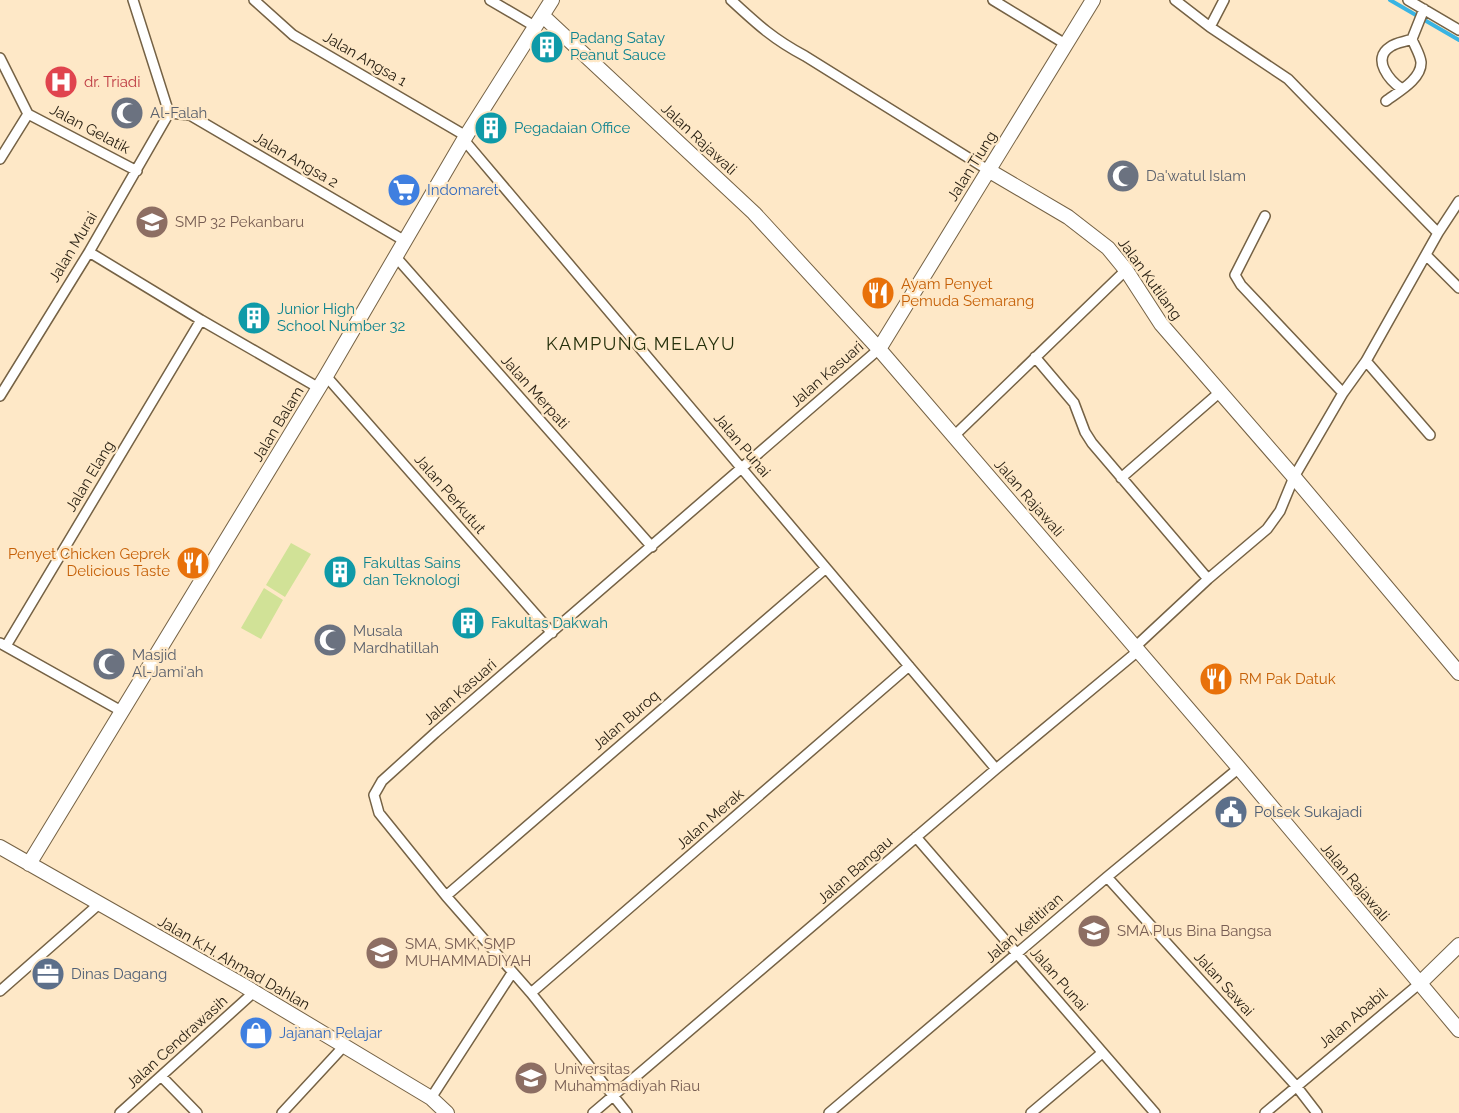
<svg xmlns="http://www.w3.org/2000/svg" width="1459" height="1113" font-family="Raleway,sans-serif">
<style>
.green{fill:#d1e297}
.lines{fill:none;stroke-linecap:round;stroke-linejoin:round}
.stream{stroke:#39b4e3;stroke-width:4}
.street-casing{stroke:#756245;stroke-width:12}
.secondary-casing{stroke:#756245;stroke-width:16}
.street{stroke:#fff;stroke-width:9}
.secondary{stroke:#fff;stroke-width:14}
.labels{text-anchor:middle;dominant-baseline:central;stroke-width:4.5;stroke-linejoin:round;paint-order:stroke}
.culture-label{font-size:15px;fill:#0d838f;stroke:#fee8c7;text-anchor:start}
.street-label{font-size:15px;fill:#2a2215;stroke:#fee8c7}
.health-label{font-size:15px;fill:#be3a42;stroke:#fee8c7;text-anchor:start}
.worship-label{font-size:15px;fill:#5b616d;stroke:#fee8c7;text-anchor:start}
.shop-label{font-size:15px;fill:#366cbe;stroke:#fee8c7;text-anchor:start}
.education-label{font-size:15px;fill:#785e54;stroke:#fee8c7;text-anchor:start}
.food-label{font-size:15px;fill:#c56008;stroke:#fee8c7;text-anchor:start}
.service-label{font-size:15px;fill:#4e5e75;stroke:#fee8c7;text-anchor:start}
.quarter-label{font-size:18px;letter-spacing:1.5px;fill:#25300b;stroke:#fee8c7}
</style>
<rect width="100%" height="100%" fill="#fee8c7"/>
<!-- green -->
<path class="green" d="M291,543L311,554L285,597L266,585Z
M264,588L283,600L261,639L241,628Z"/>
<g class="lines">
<!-- stream -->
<path class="stream" d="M1390,0L1459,40"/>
<defs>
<path id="street" d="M133,0L169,113
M254,0L293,35L466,136
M490,0L536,27
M731,0C757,24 773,39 805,56L988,170
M993,0L1067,45
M1175,0L1210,27L1288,79L1438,233
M1408,0L1459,30
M1210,27L1224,0
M0,58L28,114L137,171
M1402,89C1390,81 1371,59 1390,47C1396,42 1405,42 1412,39
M1386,101C1398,92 1422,79 1421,62C1420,54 1415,47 1412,39L1424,9
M169,113L190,115L405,241
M464,140L996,769
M0,159L28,114
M1265,216L1235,275L1241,285L1343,393
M89,252L201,320L319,388
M1426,255L1459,288
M395,256L652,547
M1035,357L1074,403L1085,432L1092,443L1208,579
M1366,361L1430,435
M326,376L552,633
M0,396L89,252L169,113
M954,436L1126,270
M1121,478L1220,392
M0,643L123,712
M6,646L201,320
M1135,647L1208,579L1267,529L1280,511L1294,477L1343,393L1366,361L1438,233L1459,201
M916,837L1155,1113
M1107,877L1297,1087L1317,1113
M446,896L826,568
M0,991L99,904
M531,993L909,666
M161,1076L197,1113
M431,1098L512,973
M120,1113L253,993
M282,1113L344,1046
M593,1113L996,769L1138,651
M627,1113L531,993L446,896L379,813L374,795L382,781L435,733L879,349
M829,1113L1107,877L1239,768
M1031,1113L1102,1053
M1265,1113L1419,984"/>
<path id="secondary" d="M543,16L754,213L879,349L1239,768L1459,1030
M988,170L1068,217L1108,248L1126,270L1161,324L1294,477L1459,673
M879,349L1093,0
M0,847L241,984L431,1098L447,1113
M29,864L326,376L466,136L552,0
M1419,984L1459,945"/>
</defs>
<!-- street casing -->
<use href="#street" class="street-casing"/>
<!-- secondary casing -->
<use href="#secondary" class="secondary-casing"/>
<!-- street -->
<use href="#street" class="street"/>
<!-- secondary -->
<use href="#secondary" class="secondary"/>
</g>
<!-- icons -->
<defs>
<symbol id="building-disc" viewBox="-11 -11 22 22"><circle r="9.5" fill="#0f9aa8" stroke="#fee8c7"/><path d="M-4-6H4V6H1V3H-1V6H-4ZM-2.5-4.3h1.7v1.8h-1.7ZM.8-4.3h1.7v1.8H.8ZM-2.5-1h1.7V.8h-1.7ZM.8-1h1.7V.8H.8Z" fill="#fff"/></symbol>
<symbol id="hospital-disc" viewBox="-11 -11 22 22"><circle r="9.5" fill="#e0444e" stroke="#fee8c7"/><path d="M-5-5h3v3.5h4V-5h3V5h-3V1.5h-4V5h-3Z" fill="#fff"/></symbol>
<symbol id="mosque-disc" viewBox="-11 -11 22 22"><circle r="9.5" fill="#6b7280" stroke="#fee8c7"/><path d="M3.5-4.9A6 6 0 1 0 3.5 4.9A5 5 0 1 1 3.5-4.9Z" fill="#fff"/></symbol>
<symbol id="supermarket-disc" viewBox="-11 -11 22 22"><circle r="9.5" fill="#3f7fe0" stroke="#fee8c7"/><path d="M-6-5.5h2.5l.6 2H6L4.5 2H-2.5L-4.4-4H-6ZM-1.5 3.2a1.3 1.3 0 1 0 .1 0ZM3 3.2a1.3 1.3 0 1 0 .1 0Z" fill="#fff"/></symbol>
<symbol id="school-disc" viewBox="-11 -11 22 22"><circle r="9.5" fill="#8d6e63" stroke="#fee8c7"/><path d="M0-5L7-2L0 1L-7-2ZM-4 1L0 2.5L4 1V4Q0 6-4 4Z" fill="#fff"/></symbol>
<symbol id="restaurant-disc" viewBox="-11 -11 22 22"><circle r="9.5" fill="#e8710a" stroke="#fee8c7"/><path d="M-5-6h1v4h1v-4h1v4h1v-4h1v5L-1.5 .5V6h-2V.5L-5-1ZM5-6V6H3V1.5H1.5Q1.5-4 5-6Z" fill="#fff"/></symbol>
<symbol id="civic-disc" viewBox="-11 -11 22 22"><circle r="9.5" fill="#5c6f8a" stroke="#fee8c7"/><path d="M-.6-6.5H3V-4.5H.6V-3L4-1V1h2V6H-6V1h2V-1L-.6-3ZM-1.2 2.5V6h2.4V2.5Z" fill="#fff"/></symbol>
<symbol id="office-disc" viewBox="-11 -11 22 22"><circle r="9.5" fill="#5c6f8a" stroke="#fee8c7"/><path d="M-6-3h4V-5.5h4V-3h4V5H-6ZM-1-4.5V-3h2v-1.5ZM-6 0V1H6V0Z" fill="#fff"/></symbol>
<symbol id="shop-disc" viewBox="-11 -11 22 22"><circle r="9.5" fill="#3f7fe0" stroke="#fee8c7"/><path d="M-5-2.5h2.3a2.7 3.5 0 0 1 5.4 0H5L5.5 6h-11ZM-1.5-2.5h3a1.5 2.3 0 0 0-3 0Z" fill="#fff"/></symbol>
<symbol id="university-disc" viewBox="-11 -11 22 22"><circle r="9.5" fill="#8d6e63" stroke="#fee8c7"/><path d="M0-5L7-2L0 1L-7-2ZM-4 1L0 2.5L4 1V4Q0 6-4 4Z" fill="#fff"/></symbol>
</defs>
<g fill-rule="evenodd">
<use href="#building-disc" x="528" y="28" width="38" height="38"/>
<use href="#hospital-disc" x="42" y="63" width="38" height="38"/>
<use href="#mosque-disc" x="108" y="94" width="38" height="38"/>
<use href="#building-disc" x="472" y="109" width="38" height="38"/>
<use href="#mosque-disc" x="1104" y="157" width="38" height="38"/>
<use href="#supermarket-disc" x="385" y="171" width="38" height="38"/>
<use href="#school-disc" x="133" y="203" width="38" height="38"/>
<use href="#restaurant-disc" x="859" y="274" width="38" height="38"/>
<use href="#building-disc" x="235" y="299" width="38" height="38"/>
<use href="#restaurant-disc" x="174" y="544" width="38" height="38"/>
<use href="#building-disc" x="321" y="553" width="38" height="38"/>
<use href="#building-disc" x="449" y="604" width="38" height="38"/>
<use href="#mosque-disc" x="311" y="621" width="38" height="38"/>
<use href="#mosque-disc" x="90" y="645" width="38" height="38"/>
<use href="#restaurant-disc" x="1197" y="660" width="38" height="38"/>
<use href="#civic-disc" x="1212" y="793" width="38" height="38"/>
<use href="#school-disc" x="1075" y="912" width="38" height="38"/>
<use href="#school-disc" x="363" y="934" width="38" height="38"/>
<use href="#office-disc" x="29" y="955" width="38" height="38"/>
<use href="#shop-disc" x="237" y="1014" width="38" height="38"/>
<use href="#university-disc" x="512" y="1059" width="38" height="38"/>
</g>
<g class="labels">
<!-- culture labels -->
<g class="culture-label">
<text x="570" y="38">Padang Satay<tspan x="570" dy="17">Peanut Sauce</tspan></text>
<text x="514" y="128">Pegadaian Office</text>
<text x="277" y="309">Junior High<tspan x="277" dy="17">School Number 32</tspan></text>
<text x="363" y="563">Fakultas Sains<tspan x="363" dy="17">dan Teknologi</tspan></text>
<text x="491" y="623">Fakultas Dakwah</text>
</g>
<!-- street labels -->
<g class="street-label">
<text transform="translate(365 59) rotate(30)">Jalan Angsa 1</text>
<text transform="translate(90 129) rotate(28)">Jalan Gelatik</text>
<text transform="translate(699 139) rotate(43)">Jalan Rajawali</text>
<text transform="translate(296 160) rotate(30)">Jalan Angsa 2</text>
<text transform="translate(972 166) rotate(-58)">Jalan Tiung</text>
<text transform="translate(73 247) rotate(-59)">Jalan Murai</text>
<text transform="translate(1150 279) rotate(54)">Jalan Kutilang</text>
<text transform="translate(827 374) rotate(-41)">Jalan Kasuari</text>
<text transform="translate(535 392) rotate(48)">Jalan Merpati</text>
<text transform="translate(278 424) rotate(-59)">Jalan Balam</text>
<text transform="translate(742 445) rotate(50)">Jalan Punai</text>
<text transform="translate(90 476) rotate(-59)">Jalan Elang</text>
<text transform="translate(450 494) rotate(49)">Jalan Perkutut</text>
<text transform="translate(1029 498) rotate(49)">Jalan Rajawali</text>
<text transform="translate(460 692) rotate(-41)">Jalan Kasuari</text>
<text transform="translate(626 720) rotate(-41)">Jalan Buroq</text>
<text transform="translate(710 819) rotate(-41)">Jalan Merak</text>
<text transform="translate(855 870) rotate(-41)">Jalan Bangau</text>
<text transform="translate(1355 882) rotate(50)">Jalan Rajawali</text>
<text transform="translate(1024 928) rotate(-41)">Jalan Ketitiran</text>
<text transform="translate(234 963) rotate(30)">Jalan K.H. Ahmad Dahlan</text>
<text transform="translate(1059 979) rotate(49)">Jalan Punai</text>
<text transform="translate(1224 984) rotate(48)">Jalan Sawai</text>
<text transform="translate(1353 1018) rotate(-40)">Jalan Ababil</text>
<text transform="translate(177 1042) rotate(-42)">Jalan Cendrawasih</text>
</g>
<!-- health labels -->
<g class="health-label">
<text x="84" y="82">dr. Triadi</text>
</g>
<!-- worship labels -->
<g class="worship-label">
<text x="150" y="113">Al-Falah</text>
<text x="1146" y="176">Da'watul Islam</text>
<text x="353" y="631">Musala<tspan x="353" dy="17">Mardhatillah</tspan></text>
<text x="132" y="655">Masjid<tspan x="132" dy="17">Al-Jami'ah</tspan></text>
</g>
<!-- shop labels -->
<g class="shop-label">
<text x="427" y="190">Indomaret</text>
<text x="279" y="1033">Jajanan Pelajar</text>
</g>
<!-- education labels -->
<g class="education-label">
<text x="175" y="222">SMP 32 Pekanbaru</text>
<text x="1117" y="931">SMA Plus Bina Bangsa</text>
<text x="405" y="944">SMA, SMK, SMP<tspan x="405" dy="17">MUHAMMADIYAH</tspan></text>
<text x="554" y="1069">Universitas<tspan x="554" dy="17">Muhammadiyah Riau</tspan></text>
</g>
<!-- food labels -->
<g class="food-label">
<text x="901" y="284">Ayam Penyet<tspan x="901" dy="17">Pemuda Semarang</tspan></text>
<text x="170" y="554" text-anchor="end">Penyet Chicken Geprek<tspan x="170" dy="17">Delicious Taste</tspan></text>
<text x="1239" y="679">RM Pak Datuk</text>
</g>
<!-- service labels -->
<g class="service-label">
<text x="1254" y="812">Polsek Sukajadi</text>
<text x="71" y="974">Dinas Dagang</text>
</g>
<!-- quarter labels -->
<g class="quarter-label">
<text x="641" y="343">KAMPUNG MELAYU</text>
</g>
</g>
</svg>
